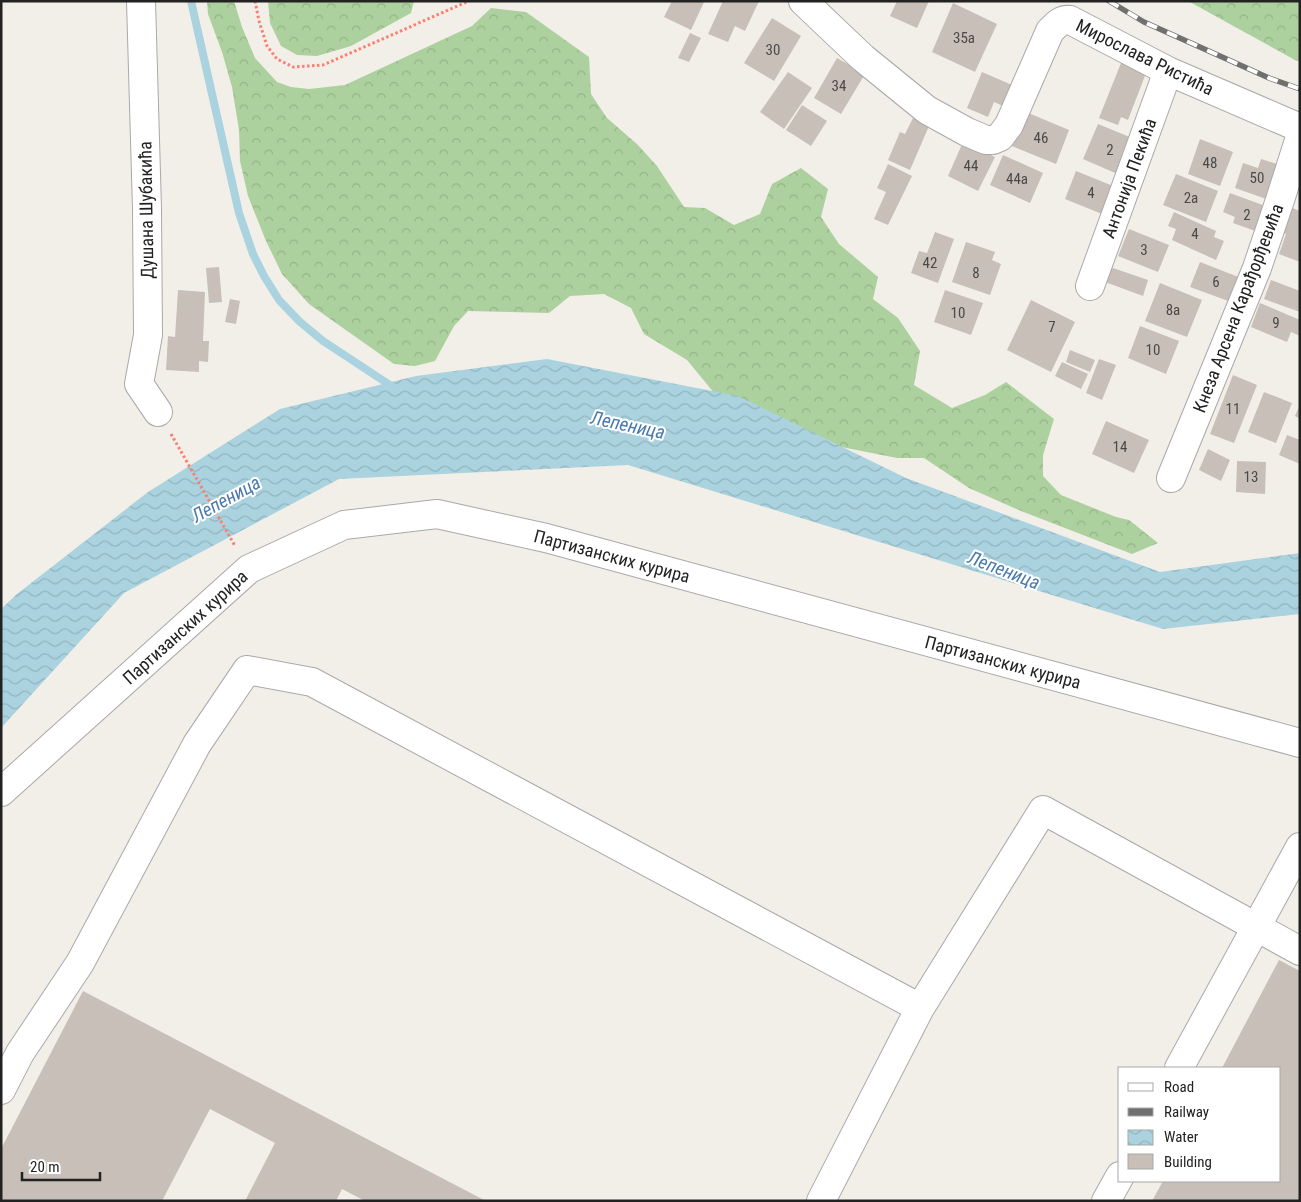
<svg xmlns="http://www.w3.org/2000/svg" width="1301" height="1202" font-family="'Roboto Condensed',sans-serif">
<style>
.forest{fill:url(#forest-crowns)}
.water{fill:url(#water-waves)}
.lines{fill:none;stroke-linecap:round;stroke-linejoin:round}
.stream{stroke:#aad3df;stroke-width:8}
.building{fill:#c7bfb8}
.minor-casing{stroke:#a9a9a9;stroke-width:30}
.tertiary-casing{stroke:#a9a9a9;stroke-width:30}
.path{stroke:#fa8072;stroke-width:3;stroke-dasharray:2.5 2.5;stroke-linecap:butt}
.minor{stroke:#fff;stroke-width:28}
.tertiary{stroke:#fff;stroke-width:28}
.rail-casing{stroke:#707070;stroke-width:5.5}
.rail{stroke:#fff;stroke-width:4;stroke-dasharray:11;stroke-linecap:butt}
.labels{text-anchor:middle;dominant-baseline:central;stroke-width:4;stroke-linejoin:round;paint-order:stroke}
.number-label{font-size:15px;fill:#4b4948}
.street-label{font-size:18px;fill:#222;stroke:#fff}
.water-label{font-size:19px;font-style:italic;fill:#4a7aab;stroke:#fff}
</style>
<defs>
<pattern id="forest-crowns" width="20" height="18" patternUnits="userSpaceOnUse" patternTransform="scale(1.25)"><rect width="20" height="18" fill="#add19e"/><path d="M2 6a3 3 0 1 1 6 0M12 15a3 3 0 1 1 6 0" fill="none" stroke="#95b388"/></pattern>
<pattern id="water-waves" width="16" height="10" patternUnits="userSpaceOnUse" patternTransform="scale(1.25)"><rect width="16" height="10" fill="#aad3df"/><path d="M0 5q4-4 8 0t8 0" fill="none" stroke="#92b5bf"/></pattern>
</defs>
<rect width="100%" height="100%" fill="#f2efe9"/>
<!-- forest -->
<path class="forest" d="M207,1H234L242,27L255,58L277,82L291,87L309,89L345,85L472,26L491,8L526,12L589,57L591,94L607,118L638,145L657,166L684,207L705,208L734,225L760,214L772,184L801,168L828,189L821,217L839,244L878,277L873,299L898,318L920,351L914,385L952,408L985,395L1006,382L1054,419L1043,455V476L1061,495L1116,517L1129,520L1158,543L1132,554L1021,511L969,488L924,458H897L801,439L715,394L687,360L644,334L631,308L604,294L570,296L549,313L468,311L454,326L435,361L415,366L394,364L309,304L282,274L266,241L248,196L240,161L239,130L232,87L222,52L208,14Z
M268,1H414L411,13L351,46L317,56L297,55L281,46L270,23Z
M1188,1H1300V62L1295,60Z"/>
<!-- water -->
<path class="water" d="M547,359L738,396L906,478L1160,572L1300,553V614L1163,629L628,465L339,479L124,593L1,728V609L17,594L148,492L280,409L416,376Z"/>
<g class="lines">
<!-- stream -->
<path class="stream" d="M191,1L239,213L253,254L264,276L279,300L299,321L323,341L396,389"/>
</g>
<!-- building -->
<path class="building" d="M672,1H702L704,2L691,30L664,17Z
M723,1H759L745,31L735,26L728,42L708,34Z
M897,1H929L917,28L890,16Z
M953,3L997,24L975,72L932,52Z
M772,18L801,36L774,81L744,63Z
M690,33L701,38L689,62L678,58Z
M837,58L865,74L841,114L814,98Z
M1121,63L1146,73L1128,120L1121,117L1118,125L1099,118Z
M788,72L812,88L784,129L760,112Z
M982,72L1012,85L1003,106L994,102L988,117L967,108Z
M802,105L827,121L811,146L786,130Z
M1026,112L1069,130L1056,164L1012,146Z
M913,118L929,126L910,170L888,160L900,132L905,134Z
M1098,124L1137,140L1122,176L1083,159Z
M1200,139L1233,152L1220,186L1188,174Z
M963,142L995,157L978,191L948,176Z
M1003,155L1043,173L1030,203L990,185Z
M1261,159L1280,165L1269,200L1235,188L1243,163L1258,168Z
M888,164L912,176L888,225L874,219L886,192L877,188Z
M1076,171L1118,188L1107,216L1065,199Z
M1176,174L1218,191L1206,222L1163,205Z
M1230,193L1268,207L1258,232L1233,223L1235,217L1223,212Z
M1290,207L1300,211V262L1279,254L1286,234L1281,232Z
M1174,212L1216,231L1214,237L1224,241L1216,260L1172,240L1176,229L1168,226Z
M1129,229L1169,245L1158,272L1118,256Z
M935,232L954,239L938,283L911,273L919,251L927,253Z
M966,242L995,252L992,260L1001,264L990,295L952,282Z
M1200,262L1241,278L1231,302L1190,287Z
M219,267L222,302L209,303L206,268Z
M1110,267L1148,280L1143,296L1105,282Z
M1271,280L1300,291V312L1264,299Z
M1160,283L1202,300L1187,337L1145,321Z
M178,290L205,292L203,341H209L208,362L199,361V372L166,370L168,336L175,337Z
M945,290L983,303L971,335L934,322Z
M230,299L240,301L236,324L225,322Z
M1031,300L1075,322L1051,372L1007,350Z
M1260,303L1300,320V336L1291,332L1287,342L1251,327Z
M1140,326L1179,341L1166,374L1128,358Z
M1070,350L1095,360L1090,372L1066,362Z
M1099,359L1116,365L1102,400L1086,393Z
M1062,362L1088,374L1081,389L1055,376Z
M1233,375L1257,385L1234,443L1210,434Z
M1264,392L1292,403L1276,443L1248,432Z
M1300,404V419L1295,416Z
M1106,421L1149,440L1134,473L1092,454Z
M1287,435L1300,440V464L1279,455Z
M1208,449L1230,460L1221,481L1199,470Z
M1237,461L1266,462L1265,494L1236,492Z
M1279,960L1300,971V1201H1152L1163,1181H1280V1068H1222Z
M83,991L486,1201H365L342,1189L336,1201H245L275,1143L210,1109L162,1201H1V1149Z"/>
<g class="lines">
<defs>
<path id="minor" d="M141,1L147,209L148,335L139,384L158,412
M803,1L863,58L927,110L967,132L986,140H993L1000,137L1009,125L1050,31C1057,24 1061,19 1070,20L1168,71L1300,128
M1090,286L1168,71
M1171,478L1257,268L1280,200L1300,137
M1179,1068L1300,847
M1,1090L20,1053L80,963L197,744L247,670L312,682L920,1008
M821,1201L920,1008L1043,810L1300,951
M1106,1201L1120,1176"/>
<path id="tertiary" d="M1,792L249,569L344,525L437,514L546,538L1300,743"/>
</defs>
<!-- minor casing -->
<use href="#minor" class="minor-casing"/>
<!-- tertiary casing -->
<use href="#tertiary" class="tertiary-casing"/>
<!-- path -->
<path class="path" d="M255,1L259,21L267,46L277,59L293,67L323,65L469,1
M171,434L235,546"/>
<!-- minor -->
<use href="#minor" class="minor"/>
<!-- tertiary -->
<use href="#tertiary" class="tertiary"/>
<defs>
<path id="rail" d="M1109,1L1144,22L1269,78L1300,89"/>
</defs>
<!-- rail casing -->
<use href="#rail" class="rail-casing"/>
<!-- rail -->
<use href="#rail" class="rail"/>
</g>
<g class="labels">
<!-- number labels -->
<g class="number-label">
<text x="964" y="38">35a</text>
<text x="773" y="50">30</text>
<text x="839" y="86">34</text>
<text x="1041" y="138">46</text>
<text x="1110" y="150">2</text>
<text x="1210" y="163">48</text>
<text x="971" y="166">44</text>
<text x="1257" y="178">50</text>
<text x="1017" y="179">44a</text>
<text x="1091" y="193">4</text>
<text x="1191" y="198">2a</text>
<text x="1247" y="215">2</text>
<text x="1195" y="234">4</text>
<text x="1144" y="250">3</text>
<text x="930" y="263">42</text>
<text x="976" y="273">8</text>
<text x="1216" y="282">6</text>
<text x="1173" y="310">8a</text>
<text x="958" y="313">10</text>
<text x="1276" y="323">9</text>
<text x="1052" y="327">7</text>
<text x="1153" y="350">10</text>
<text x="1233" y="409">11</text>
<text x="1120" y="447">14</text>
<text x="1251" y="477">13</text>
</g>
<!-- street labels -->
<g class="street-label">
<text transform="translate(1145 57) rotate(26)">Мирослава Ристића</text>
<text transform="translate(1129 178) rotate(-70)">Антонија Пекића</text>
<text transform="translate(146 210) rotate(-91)">Душана Шубакића</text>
<text transform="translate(1238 308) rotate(-69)">Кнеза Арсена Карађорђевића</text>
<text transform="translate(612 556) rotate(15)">Партизанских курира</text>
<text transform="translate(185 627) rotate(-42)">Партизанских курира</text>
<text transform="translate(1003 662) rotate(15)">Партизанских курира</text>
</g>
<!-- water labels -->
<g class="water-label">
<text transform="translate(628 425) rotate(12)">Лепеница</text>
<text transform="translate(226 499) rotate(-29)">Лепеница</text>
<text transform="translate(1004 570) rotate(21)">Лепеница</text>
</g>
</g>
<!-- border -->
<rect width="1301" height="1202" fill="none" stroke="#222222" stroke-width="5"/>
<!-- legend -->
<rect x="1118" y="1067" width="162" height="115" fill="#ffffff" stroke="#a7a7a7"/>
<rect x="1128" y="1083" width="25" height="8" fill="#ffffff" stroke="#a7a7a7"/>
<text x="1164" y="1092" font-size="15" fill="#222222">Road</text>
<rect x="1128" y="1108" width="25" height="8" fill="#707070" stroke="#a7a7a7"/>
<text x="1164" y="1117" font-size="15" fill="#222222">Railway</text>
<rect x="1128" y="1130" width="25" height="15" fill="url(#water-waves)" stroke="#a7a7a7"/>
<text x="1164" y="1142" font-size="15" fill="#222222">Water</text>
<rect x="1128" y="1154" width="25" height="15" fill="#c7bfb8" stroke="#a7a7a7"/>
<text x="1164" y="1167" font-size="15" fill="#222222">Building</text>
<!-- scale -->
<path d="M22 1172v8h78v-8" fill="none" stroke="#222222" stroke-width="2.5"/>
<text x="30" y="1172" font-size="15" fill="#222222" stroke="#ffffff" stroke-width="4" paint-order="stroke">20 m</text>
</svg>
